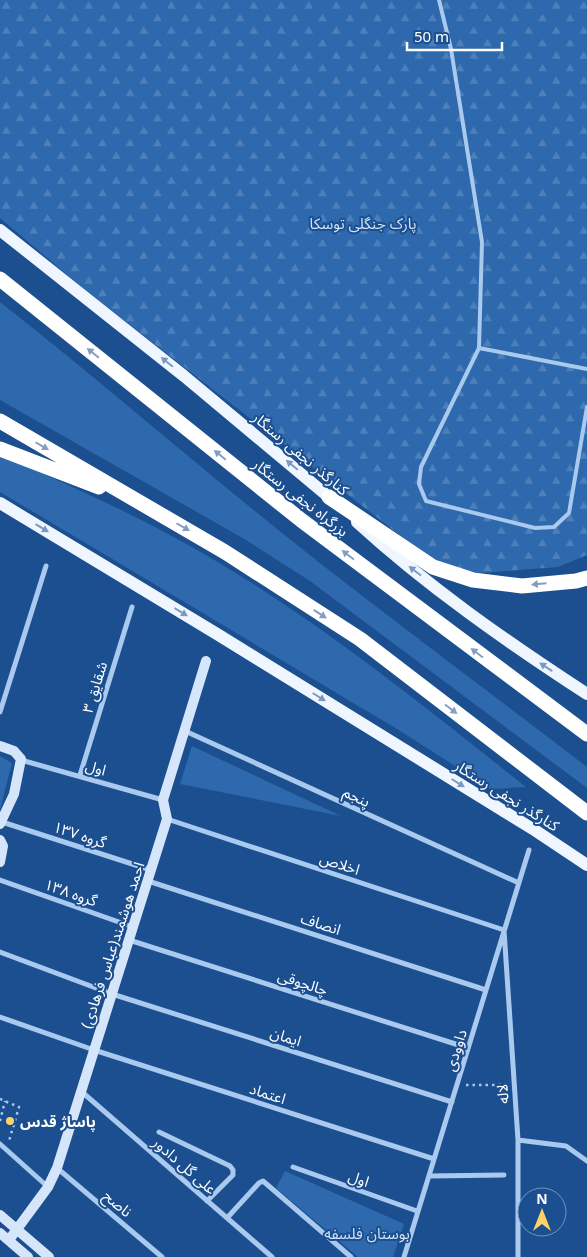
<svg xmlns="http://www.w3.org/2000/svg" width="587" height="1257" font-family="'Noto Sans','Noto Sans Arabic',sans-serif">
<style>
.green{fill:#2e69ad}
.forest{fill:url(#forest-firs)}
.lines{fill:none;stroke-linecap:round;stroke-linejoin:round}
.path{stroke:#a9c9ee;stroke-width:2.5;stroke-dasharray:2.5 4;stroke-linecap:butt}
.lane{stroke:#a9c9ee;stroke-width:4}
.street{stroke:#a9c9ee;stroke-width:5}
.secondary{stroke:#d6e6fa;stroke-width:10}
.primary{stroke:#f0f6ff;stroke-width:12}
.highway{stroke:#fff;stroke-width:15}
.oneway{fill:#829ec1}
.oneway2{fill:#7b9ac1}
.poi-dot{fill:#ffd166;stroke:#1b4f8f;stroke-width:2}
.labels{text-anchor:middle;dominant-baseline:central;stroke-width:4;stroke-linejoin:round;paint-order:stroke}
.park-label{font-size:15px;fill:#cfe3fa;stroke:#1b4f8f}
.street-label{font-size:15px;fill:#fff;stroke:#1b4f8f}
.poi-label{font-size:15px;font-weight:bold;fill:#fff;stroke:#1b4f8f;text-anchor:start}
</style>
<defs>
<pattern id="forest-firs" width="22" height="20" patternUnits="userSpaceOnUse" patternTransform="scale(1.25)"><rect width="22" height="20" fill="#2e69ad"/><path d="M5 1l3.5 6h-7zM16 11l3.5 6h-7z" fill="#4d80b9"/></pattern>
</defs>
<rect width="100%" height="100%" fill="#1b4f8f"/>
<!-- green -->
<path class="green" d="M0,302C107,386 209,476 316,560C406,630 497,698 587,767V788L310,581L246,540L0,400Z
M0,455C72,486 143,518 211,558C323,624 424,706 526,787L491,789L397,729L0,492Z
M192,746L341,816L180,784Z
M0,756L12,763L0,810Z
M285,1171L404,1224L393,1257H358L276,1188Z"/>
<!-- forest -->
<path class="forest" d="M0,0H587V555L558,567L480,573L438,565L84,289L0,218Z"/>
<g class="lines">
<!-- path -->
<path class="path" d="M466,1085H505
M0,1099L19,1107L9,1141
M0,1121L5,1101"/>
<!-- lane -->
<path class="lane" d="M439,0L451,49L482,242L479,348L421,467L419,484L426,501L535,528L554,527L569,513L587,407
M479,348L587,369"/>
<!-- street -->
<path class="street" d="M0,712L46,566
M185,731L519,883
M21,760L163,800
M80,775L132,607
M167,819L504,930L518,1140V1257
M2,822L151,870
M0,880L133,927
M148,881L486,990
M129,940L468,1048
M0,952L112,994L452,1102
M0,1017L94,1050L434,1159
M82,1092L272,1257
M159,1132L230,1166L233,1170V1175L207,1201
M518,1140L566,1146L587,1161
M0,1144L48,1187
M293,1167L417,1211
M57,1168L162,1257
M429,1176L504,1175
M227,1218L259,1183L263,1181L351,1257
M404,1257L529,850"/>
<!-- secondary -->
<path class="secondary" d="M0,746L14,751L21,759L14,794L0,824
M0,840L3,846L0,862
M0,1215L49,1257
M0,1233L28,1257
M9,1240L48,1187L57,1168L167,819L163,800L206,661"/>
<!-- primary -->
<path class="primary" d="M0,230L184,376L336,503
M0,503L217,634L536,831L587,865
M357,522C427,586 507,642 587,694"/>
<!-- highway -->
<path class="highway" d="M0,279L301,520L587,734
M0,421L225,552L360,639L587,813
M0,449L99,487
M329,497L433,567L473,580L522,586L576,581L587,578"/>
</g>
<!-- one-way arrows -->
<defs><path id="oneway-solid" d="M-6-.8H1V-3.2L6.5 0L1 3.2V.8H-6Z" transform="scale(1.25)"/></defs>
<g class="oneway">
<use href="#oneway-solid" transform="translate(93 353) rotate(-141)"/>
<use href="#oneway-solid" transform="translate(42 446) rotate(30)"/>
<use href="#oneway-solid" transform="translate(220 455) rotate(-141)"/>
<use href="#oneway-solid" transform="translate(183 527) rotate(30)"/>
<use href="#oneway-solid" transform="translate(348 555) rotate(-143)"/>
<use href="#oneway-solid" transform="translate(539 584) rotate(175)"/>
<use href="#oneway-solid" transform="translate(320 614) rotate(33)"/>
<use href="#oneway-solid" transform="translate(477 653) rotate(-143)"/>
<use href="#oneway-solid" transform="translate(451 709) rotate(37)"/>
</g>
<g class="oneway2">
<use href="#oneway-solid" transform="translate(167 362) rotate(-141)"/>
<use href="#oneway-solid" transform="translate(292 465) rotate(-140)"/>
<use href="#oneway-solid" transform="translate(42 528) rotate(31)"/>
<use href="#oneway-solid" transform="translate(415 571) rotate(-143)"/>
<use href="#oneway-solid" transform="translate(181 612) rotate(31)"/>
<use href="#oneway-solid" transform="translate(546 667) rotate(-147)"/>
<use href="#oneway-solid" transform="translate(319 697) rotate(32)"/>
<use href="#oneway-solid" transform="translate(458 783) rotate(32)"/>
</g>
<!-- markers -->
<circle class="poi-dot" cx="10" cy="1121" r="5"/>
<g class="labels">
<!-- park labels -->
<g class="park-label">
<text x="363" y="223">پارک جنگلی توسکا</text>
<text x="367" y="1233">بوستان فلسفه</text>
</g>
<!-- street labels -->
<g class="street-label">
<text transform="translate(301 453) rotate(40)">کنارگذر نجفی رستگار</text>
<text transform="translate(301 497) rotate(38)">بزرگراه نجفی رستگار</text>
<text transform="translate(94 687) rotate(-73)">شقایق ۳</text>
<text transform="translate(96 767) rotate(16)">اول</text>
<text transform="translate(507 795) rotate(32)">کنارگذر نجفی رستگار</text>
<text transform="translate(357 796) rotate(25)">پنجم</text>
<text transform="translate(80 834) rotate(18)">گروه ۱۳۷</text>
<text transform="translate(340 863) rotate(18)">اخلاص</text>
<text transform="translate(71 892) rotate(19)">گروه ۱۳۸</text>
<text transform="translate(321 923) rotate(18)">انصاف</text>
<text transform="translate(112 945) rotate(-72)">احمد هوشمند(عباس فرهادی)</text>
<text transform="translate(303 982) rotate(18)">چالچوقی</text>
<text transform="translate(286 1036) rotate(18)">ایمان</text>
<text transform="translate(455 1050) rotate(-73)">داوودی</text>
<text transform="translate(268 1093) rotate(18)">اعتماد</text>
<text transform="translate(502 1094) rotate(-94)">لاله</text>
<text transform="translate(185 1165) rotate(41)">علی گل دادور</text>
<text transform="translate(359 1178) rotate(19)">اول</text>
<text transform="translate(118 1203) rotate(40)">ناصح</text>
</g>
<!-- poi labels -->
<g class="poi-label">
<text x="20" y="1121">پاساژ قدس</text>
</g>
</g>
<!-- north arrow -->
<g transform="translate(542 1212)"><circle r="24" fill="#1b4f8f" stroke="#7695bc"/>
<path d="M0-4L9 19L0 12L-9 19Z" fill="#ffd166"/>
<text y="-8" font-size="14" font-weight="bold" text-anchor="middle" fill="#ffffff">N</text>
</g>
<!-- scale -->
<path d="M407 42v8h95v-8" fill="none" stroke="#ffffff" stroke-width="2.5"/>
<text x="414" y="42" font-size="15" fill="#ffffff" stroke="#1b4f8f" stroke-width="4" paint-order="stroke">50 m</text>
</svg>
